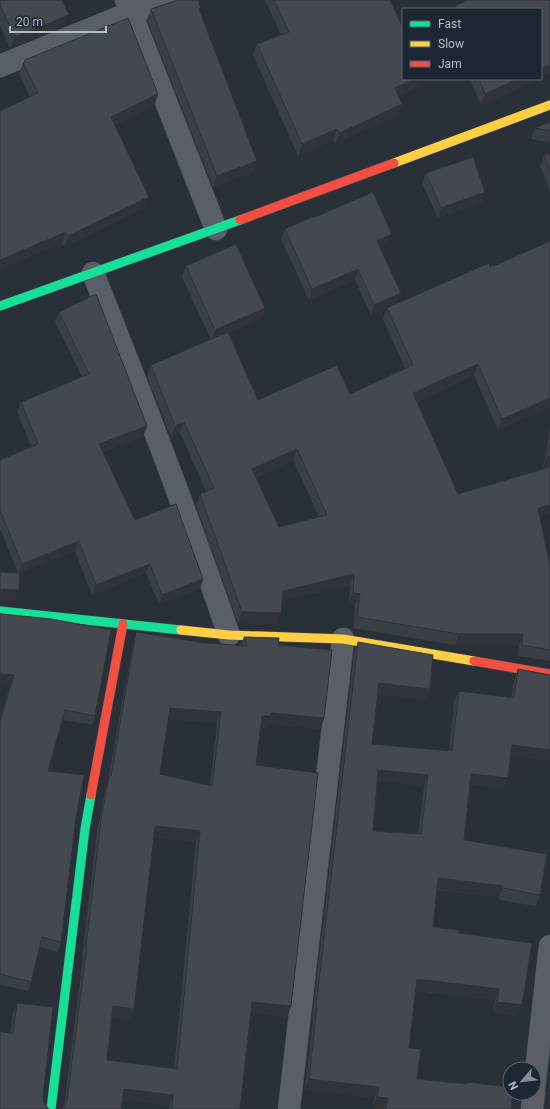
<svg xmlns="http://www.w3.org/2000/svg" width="550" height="1109" font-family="Roboto,sans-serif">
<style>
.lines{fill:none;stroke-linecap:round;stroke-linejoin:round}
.street-casing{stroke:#484c53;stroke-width:23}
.fast-casing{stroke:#484c53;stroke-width:10}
.slow-casing{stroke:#484c53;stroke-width:10}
.jam-casing{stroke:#484c53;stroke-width:10}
.street{stroke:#5a5e66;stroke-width:22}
.fast{stroke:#16e098;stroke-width:9}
.slow{stroke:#ffcf43;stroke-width:9}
.jam{stroke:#f24e42;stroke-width:9}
.wall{fill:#3a3f45;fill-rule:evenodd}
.shaded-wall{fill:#303338}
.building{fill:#444950;stroke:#303338;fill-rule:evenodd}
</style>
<rect width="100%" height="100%" fill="#2a3038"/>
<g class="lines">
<defs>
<path id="street" d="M126,0L216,229
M0,66L130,13L169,0
M93,273C141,393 187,513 229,635
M534,1089L550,946
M289,1109L343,639
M532,1109L534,1093"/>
<path id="fast" d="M0,306L240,220
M0,611L181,630
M51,1109L85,829L91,795"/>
<path id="slow" d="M394,163L550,105
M181,630L229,635L343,639L474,661"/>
<path id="jam" d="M240,220L394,163
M474,661L550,674
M91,795L123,624"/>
</defs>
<!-- street casing -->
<use href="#street" class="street-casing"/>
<!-- fast casing -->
<use href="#fast" class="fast-casing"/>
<!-- slow casing -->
<use href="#slow" class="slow-casing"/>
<!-- jam casing -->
<use href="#jam" class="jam-casing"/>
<!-- street -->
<use href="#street" class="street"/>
<!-- fast -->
<use href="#fast" class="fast"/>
<!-- slow -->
<use href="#slow" class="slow"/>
<!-- jam -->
<use href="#jam" class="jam"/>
</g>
<!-- wall -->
<path class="wall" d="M0,0L65,26L10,48L0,25Z
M265,0H390L420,86L398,96L402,104L398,115L335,144L333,140L298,156L253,55L257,44L281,35Z
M177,1L199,11L257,161L253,172L213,187L147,20L151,9Z
M25,60L158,94L154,106L114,125L145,208L64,247L62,243L0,269V111L30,97L19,74L23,63L24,62Z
M470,79H539L481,105Z
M550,122V144L549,142L531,139L535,128Z
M550,153V188L549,189L540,166L544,156Z
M426,173L485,192L482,202L438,218L422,183Z
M313,218L388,245L381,248L401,293L397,304L490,267L494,266L550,241V407L498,430L474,375L417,401L458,494L550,467V514L540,517L550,566V661L518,656L519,645H455L353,628L355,605L349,604L350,585L282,601L277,624L238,623L196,505L200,494L206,491L180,433L171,437L147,377L151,365L211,340L182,277L186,266L265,308L261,319L229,333L258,400L350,394L405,368L383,319L387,308L371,315L355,280L309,300L281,239L285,229ZM293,460L319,517L279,527L256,477Z
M59,312L147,426L143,436L102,452L135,520L200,589L159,604L146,573L92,595L75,551L20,573L15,600L1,599L18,573L0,529V460L31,446L17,412L21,402L82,377L55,322Z
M550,429V467L543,469Z
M0,613L95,716L92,725L63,720L48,771L76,818L61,942L58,952L40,947L31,982L28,991L0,985V719L10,685L0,684Z
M136,632L205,643L240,646L244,637L278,645L324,718L320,729L268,724L267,727H261L256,765L287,1017L251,1013L240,1109H169V1105L122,1100L64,1107L83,958H82L97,831L106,787L108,780L133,643ZM168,719L217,723L210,786L160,774ZM154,837L196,842L174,1068L107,1060L112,1018L130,1020Z
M358,642L430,689L426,700L377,694L372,744L449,751L454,702L459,691L511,698L514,681L518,669L510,757L504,789L470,785L464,840L540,895L536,906L499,900V897L437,890L433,927L459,933L518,1016L493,1013L495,1000L415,991L409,1048L417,1079L466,1084L467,1082L511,1109H382L373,1108L374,1098L305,1090L313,1020L312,1019L354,654ZM378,781L424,786L418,834L373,831Z
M17,1003L43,1097L44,1103L48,1108L0,1109L13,1013Z"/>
<!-- shaded-wall -->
<path class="shaded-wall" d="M69,15L65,26L10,48L15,37Z
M550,65V74L541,78V69Z
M415,79H423L420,86L391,99L395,88Z
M518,79H539L481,105L485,94Z
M158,94L154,106L107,128L111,117Z
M402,104L398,115L335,144L340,133Z
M337,129L333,140L298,156L302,144Z
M257,161L253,172L213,187L217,176Z
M485,192L482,202L438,218L441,208Z
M149,197L145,208L64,247L68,236Z
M66,232L62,243L0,269V260Z
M392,234L388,245L373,252L377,241Z
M358,269L355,280L309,300L312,289Z
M401,293L397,304L371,315L374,305Z
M265,308L261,319L211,341L215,330Z
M478,364L474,375L409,404L413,393Z
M550,398V407L498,430L502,419Z
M184,422L180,433L171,437L175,426Z
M147,426L143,436L95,454L99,444Z
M297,449L293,460L248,480L252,469Z
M550,457V467L543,469L547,458Z
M550,505V514L534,519L538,508Z
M79,541L75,551L19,574L22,564Z
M150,564L146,573L92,595L96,585Z
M354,574L350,585L279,602L283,591Z
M203,579L200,589L159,604L162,595Z
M4,589L19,590L15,600L0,599V590Z
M353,593L360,594L355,605L349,604Z
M242,612L281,613L277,624L238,623Z
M459,634H523L519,645H455Z
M0,674L14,675L10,685L0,684Z
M379,683L430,689L426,700L375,694Z
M170,708L221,712L217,723L166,719Z
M271,713L324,718L320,729L268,724L267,727L258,726L262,716Z
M512,745L550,750V761L508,756Z
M378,770L428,775L424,786L374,781Z
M471,774L508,778L504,789L467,785Z
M155,826L200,831L196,842L151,837Z
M438,878L503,886L499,897L434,889Z
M417,979L499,989L495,1000L413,990Z
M252,1002L291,1006L287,1017L248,1013Z
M497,1002L522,1005L518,1016L493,1013Z
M113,1006L134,1009L130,1020L109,1017Z
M316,1008H317L313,1020L312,1019Z
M309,1079L379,1087L374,1098L305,1090Z
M124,1089L173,1095L169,1105L120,1100Z
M377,1097L388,1098L384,1109L373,1108Z"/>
<!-- building -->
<path class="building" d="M0,0H62L69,15L15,37L0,5Z
M178,0H198L201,8L199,9L257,161L217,176L151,9Z
M274,0H390L403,28V79H415L395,88L402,104L340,133L337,129L302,144L257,44L289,32Z
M468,0H550V65L541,69V9H457L455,6Z
M128,18L158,94L111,117L149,197L68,236L66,232L0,260V111L38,93L23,63L25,62V60Z
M479,79H518L485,94Z
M550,122V131L535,128Z
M550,153V171L544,156Z
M473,157L485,192L441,208L426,173Z
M373,192L392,234L377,241L401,293L374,305L358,269L312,289L285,229L312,217L313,218Z
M550,241V398L502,419L478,364L413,393L458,494L550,467V505L538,508L550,566V650L522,645L523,634H459L357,617L360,594L353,593L354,574L283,591L281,613L242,612L200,494L214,488L184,422L175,426L151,365L228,332L258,400L337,365L350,394L413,365L387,308L489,263L490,267L494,265V266ZM297,449L327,515L279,527L252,469Z
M236,244L265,308L215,330L186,266Z
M96,294L147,426L99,444L135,520L176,504L203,579L162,595L150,564L96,585L79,541L22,564L0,510V460L38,444L21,402L89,374L59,312Z
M550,442V457L547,458Z
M0,572L20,573L19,590L4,589L0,590Z
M0,613L2,614L51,619L111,630L95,716L65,710L48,771L84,775L76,818L61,942L42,937L31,982L0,974V721L14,675L0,674Z
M136,632L205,643L247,646L244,637L279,638L278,645L332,650L324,718L271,713V716H262L256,765L318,773L291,1006L252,1002L240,1109H172L173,1095L124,1089L121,1109H61L65,1106L67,1100L87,947H86L101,820L109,776H111ZM170,708L221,712L212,786L160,774ZM155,826L200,831L177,1069L107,1060L113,1006L134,1009Z
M358,642L433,655L430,689L379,683L372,744L452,751L459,691L514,698L518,669L550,675V750L512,745L508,778L471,774L464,840L547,854L540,895L503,888V886L438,878L433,927L459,930V933L532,943L522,1005L497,1002L499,989L417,979L409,1048L421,1049L417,1079L467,1084V1082L510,1087V1093H513L511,1109H386L388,1098L377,1097L379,1087L309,1079L317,1008H316ZM378,770L428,775L421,834L373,831Z
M17,1003L53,1007L43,1097L44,1103L48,1108L49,1109H0V1031L13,1034Z"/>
<!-- legend -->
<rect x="402" y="8" width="140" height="72" fill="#1d2633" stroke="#59626f"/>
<rect x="410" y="21" width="20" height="6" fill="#16e098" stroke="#59626f"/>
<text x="438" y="28" font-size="12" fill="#b4bcc9">Fast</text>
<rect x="410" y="41" width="20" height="6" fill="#ffcf43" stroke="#59626f"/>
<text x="438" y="48" font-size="12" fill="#b4bcc9">Slow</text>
<rect x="410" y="61" width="20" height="6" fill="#f24e42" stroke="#59626f"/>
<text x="438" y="68" font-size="12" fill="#b4bcc9">Jam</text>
<!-- north arrow -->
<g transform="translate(522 1081) rotate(242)"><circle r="19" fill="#1d2633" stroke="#59626f"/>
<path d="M0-3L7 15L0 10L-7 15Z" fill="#848b96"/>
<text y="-6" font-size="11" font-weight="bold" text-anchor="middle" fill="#b4bcc9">N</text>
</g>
<!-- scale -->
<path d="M10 26v6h96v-6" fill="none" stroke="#b4bcc9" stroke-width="2"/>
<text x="16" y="26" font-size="12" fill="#b4bcc9" stroke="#1d2633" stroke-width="3" paint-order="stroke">20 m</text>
</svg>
